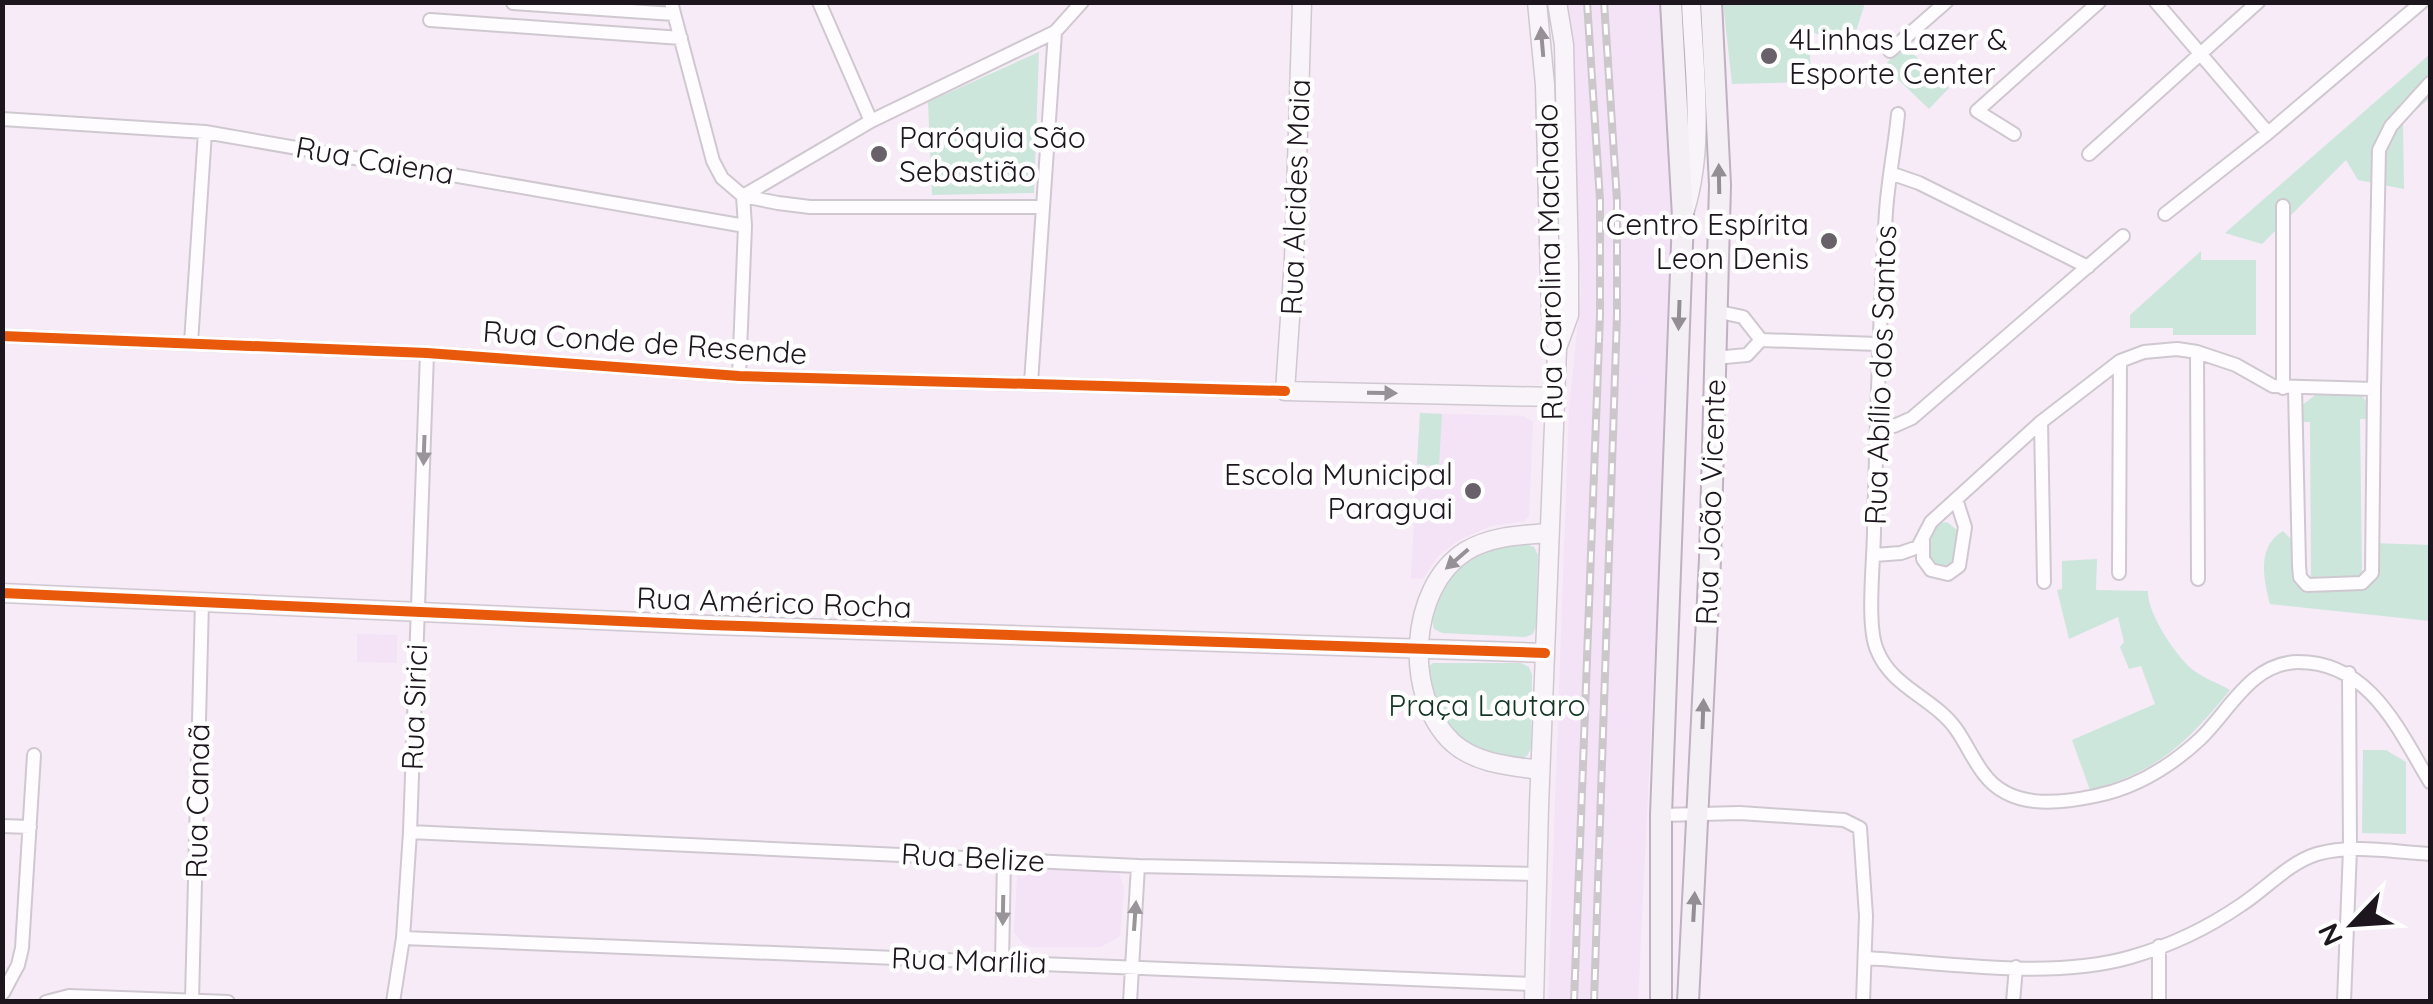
<svg xmlns="http://www.w3.org/2000/svg" width="2433" height="1004" font-family="Quicksand,sans-serif">
<style>
.built{fill:#f4e2f6}
.green{fill:#cce6db}
.lines{fill:none;stroke-linecap:round;stroke-linejoin:round}
.street-casing{stroke:#d0c8d1;stroke-width:16}
.secondary-casing{stroke:#d0c8d1;stroke-width:21}
.primary-casing{stroke:#bfb1c1;stroke-width:24}
.street{stroke:#fefcfe;stroke-width:12}
.secondary{stroke:#f9f4fa;stroke-width:18}
.primary{stroke:#f4eef5;stroke-width:20}
.rail-casing{stroke:#cbc7cb;stroke-width:8}
.rail{stroke:#fff;stroke-width:4;stroke-dasharray:11;stroke-linecap:butt}
.cycleway-casing{stroke:#fff;stroke-width:16}
.cycleway{stroke:#e8590c;stroke-width:10}
.oneway{fill:#969097}
.oneway2{fill:#938d94}
.oneway3{fill:#999499}
.poi-dot{fill:#69616a;stroke:#fff;stroke-width:4}
.labels{text-anchor:middle;dominant-baseline:central;stroke-width:9;stroke-linejoin:round;paint-order:stroke}
.poi-label{font-size:30px;fill:#1d161e;stroke:#fff;text-anchor:start}
.street-label{font-size:30px;fill:#1d161e;stroke:#fff}
.park-label{font-size:30px;fill:#143526;stroke:#fff}
</style>
<rect width="100%" height="100%" fill="#f6ebf7"/>
<!-- built -->
<path class="built" d="M1566,3H1662L1673,201L1667,398L1638,1001L1548,1002L1569,410L1581,293Z
M1420,413L1523,416L1533,422L1529,516L1525,521L1490,526L1459,540L1438,556L1423,579L1411,578Z
M357,634L397,635V663L357,662Z
M1018,860L1116,863L1124,889L1120,936L1101,947H1030L1022,943L1014,932Z"/>
<!-- green -->
<path class="green" d="M1723,3V2L1865,3L1850,50L1809,30L1811,82L1732,84Z
M1904,45L1949,88L1929,109L1884,66Z
M1039,52L1034,193L932,195L928,102Z
M2430,54V98L2403,121L2404,189L2358,180L2346,160L2262,244L2225,233Z
M2201,251V260H2256V335H2173V328H2130V315Z
M2318,393C2344,393 2370,384 2370,419H2360L2362,576L2311,577L2310,422H2301V406Z
M1420,413L1442,414L1439,466L1417,465Z
M1947,522L1957,530V559L1951,565L1937,567L1930,560V536L1937,524Z
M2283,531L2295,543L2296,581L2362,583L2373,560V543L2430,545V621L2270,604C2263,578 2257,546 2283,531Z
M1526,544L1534,547L1538,555L1536,626L1533,634L1525,637L1442,633L1434,629C1430,615 1434,604 1441,592C1463,555 1485,549 1526,544Z
M2097,559L2096,590L2148,591C2147,613 2176,656 2193,670C2203,678 2218,683 2230,690C2187,743 2157,772 2090,790L2072,740L2155,704L2141,666L2129,669L2120,647L2124,642L2118,617L2069,639L2057,590L2062,589V561Z
M1433,663H1521L1529,667L1532,675L1531,748L1527,756C1514,761 1502,757 1489,753C1447,741 1436,707 1427,668Z
M2363,750H2386L2406,762V834L2362,833Z"/>
<g class="lines">
<defs>
<path id="street" d="M671,2L713,161L722,178L743,196L778,203L810,207H1042
M819,2L871,121
M2156,2L2268,133
M513,3L674,14
M430,20L681,38
M1890,51L1946,2
M1898,114C1895,147 1888,180 1886,212C1879,318 1877,424 1874,530C1874,560 1866,625 1877,650C1891,687 1934,698 1956,729C1966,743 1973,760 1984,774C2010,809 2057,804 2095,796C2135,788 2171,766 2200,739C2230,710 2251,663 2298,662C2370,662 2398,729 2430,782
M2,119L205,132L745,226
M2014,134L1977,111L2099,2
M2089,154L2258,2
M1893,174L1919,183L2088,267
M743,196L871,121L1055,32
M2283,206V388
M2165,214L2268,133L2422,2
M1715,311L1743,317L1761,340
M2,336L427,353L739,376L1285,391
M1761,340L1878,344
M191,343L205,132
M2197,352L2198,579
M1714,358L1747,355L1761,340
M739,376L745,226L743,196
M1031,383L1055,32L1082,2
M2295,388L2299,565L2300,577L2307,585L2362,583L2372,573L2374,389
M2041,422L2044,582
M1877,427L1894,426L1912,418L2123,236
M1923,541V559L1931,570L1948,574L1959,566L1965,527L1957,502
M1874,555L1901,553L1918,547L1931,522L2041,422L2120,361L2144,352L2177,349L2197,352L2236,365L2273,386L2374,389L2379,150L2391,126L2430,83
M2119,573L2120,361
M1661,815L1740,813L1844,820L1860,828L1866,916L1863,1002
M2,826L30,827
M410,832L1138,866L1537,874
M403,938L1535,984
M1866,958C1948,963 2051,980 2131,957C2169,946 2209,927 2241,905C2266,889 2288,863 2317,854C2352,844 2394,852 2430,854
M1002,962L1004,858
M3,993L18,965L22,948L34,755
M192,1000L202,601
M46,1002L69,996L228,1002
M393,1002L403,938L410,832L427,353
M1130,1002L1138,866
M2013,1002L2016,967
M2159,1002V946
M2344,1002L2350,849L2349,673"/>
<path id="secondary" d="M1302,2L1294,260L1285,391L1553,397
M1557,2L1564,45L1569,264V315L1557,348
M1685,210C1705,144 1694,71 1691,2
M2,593L709,625L1545,653
M1540,770C1510,766 1477,764 1453,743C1403,697 1408,587 1466,551C1491,536 1521,535 1548,533
M1534,1002L1539,806L1557,349L1551,314L1545,85L1537,2"/>
<path id="primary" d="M1661,1002V815L1683,217L1671,2
M1688,1002L1710,559L1720,185L1711,2"/>
</defs>
<!-- street casing -->
<use href="#street" class="street-casing"/>
<!-- secondary casing -->
<use href="#secondary" class="secondary-casing"/>
<!-- primary casing -->
<use href="#primary" class="primary-casing"/>
<!-- street -->
<use href="#street" class="street"/>
<!-- secondary -->
<use href="#secondary" class="secondary"/>
<!-- primary -->
<use href="#primary" class="primary"/>
<defs>
<path id="rail" d="M1574,1002L1600,315V200L1587,2
M1594,1002L1617,315V200L1604,2"/>
</defs>
<!-- rail casing -->
<use href="#rail" class="rail-casing"/>
<!-- rail -->
<use href="#rail" class="rail"/>
<defs>
<path id="cycleway" d="M2,336L427,353L739,376L1285,391
M2,593L709,625L1545,653"/>
</defs>
<!-- cycleway casing -->
<use href="#cycleway" class="cycleway-casing"/>
<!-- cycleway -->
<use href="#cycleway" class="cycleway"/>
</g>
<!-- one-way arrows -->
<defs><path id="oneway-solid" d="M-6-.8H1V-3.2L6.5 0L1 3.2V.8H-6Z" transform="scale(2.5)"/></defs>
<g class="oneway">
<use href="#oneway-solid" transform="translate(1542 42) rotate(-95)"/>
<use href="#oneway-solid" transform="translate(1382 393) rotate(1)"/>
<use href="#oneway-solid" transform="translate(1457 559) rotate(139)"/>
</g>
<g class="oneway2">
<use href="#oneway-solid" transform="translate(1719 179) rotate(-91)"/>
<use href="#oneway-solid" transform="translate(1679 315) rotate(92)"/>
<use href="#oneway-solid" transform="translate(1703 714) rotate(-88)"/>
<use href="#oneway-solid" transform="translate(1694 907) rotate(-87)"/>
</g>
<g class="oneway3">
<use href="#oneway-solid" transform="translate(424 450) rotate(92)"/>
<use href="#oneway-solid" transform="translate(1003 910) rotate(91)"/>
<use href="#oneway-solid" transform="translate(1135 916) rotate(-86)"/>
</g>
<!-- markers -->
<g class="poi-dot">
<circle cx="1769" cy="56" r="10"/>
<circle cx="879" cy="154" r="10"/>
<circle cx="1829" cy="241" r="10"/>
<circle cx="1473" cy="491" r="10"/>
</g>
<g class="labels">
<!-- poi labels -->
<g class="poi-label">
<text x="1789" y="39">4Linhas Lazer &amp;<tspan x="1789" dy="34">Esporte Center</tspan></text>
<text x="899" y="137">Paróquia São<tspan x="899" dy="34">Sebastião</tspan></text>
<text x="1809" y="224" text-anchor="end">Centro Espírita<tspan x="1809" dy="34">Leon Denis</tspan></text>
<text x="1453" y="474" text-anchor="end">Escola Municipal<tspan x="1453" dy="34">Paraguai</tspan></text>
</g>
<!-- street labels -->
<g class="street-label">
<text transform="translate(375 160) rotate(10)">Rua Caiena</text>
<text transform="translate(1295 197) rotate(-88)">Rua Alcides Maia</text>
<text transform="translate(1549 262) rotate(-91)">Rua Carolina Machado</text>
<text transform="translate(645 342) rotate(4)">Rua Conde de Resende</text>
<text transform="translate(1880 375) rotate(-88)">Rua Abílio dos Santos</text>
<text transform="translate(1710 502) rotate(-88)">Rua João Vicente</text>
<text transform="translate(774 602) rotate(2)">Rua Américo Rocha</text>
<text transform="translate(414 707) rotate(-88)">Rua Sirici</text>
<text transform="translate(197 801) rotate(-89)">Rua Canaã</text>
<text transform="translate(973 857) rotate(3)">Rua Belize</text>
<text transform="translate(969 960) rotate(2)">Rua Marília</text>
</g>
<!-- park labels -->
<g class="park-label">
<text x="1487" y="705">Praça Lautaro</text>
</g>
</g>
<!-- border -->
<rect width="2433" height="1004" fill="none" stroke="#1d161e" stroke-width="10"/>
<!-- north arrow -->
<g transform="translate(2353 924) rotate(245)" stroke="#ffffff" stroke-width="8" paint-order="stroke">
<path d="M0-8L18 38L0 25L-18 38Z" fill="#1d161e"/>
<text y="-15" font-size="28" font-weight="bold" text-anchor="middle" fill="#1d161e">N</text>
</g>
</svg>
